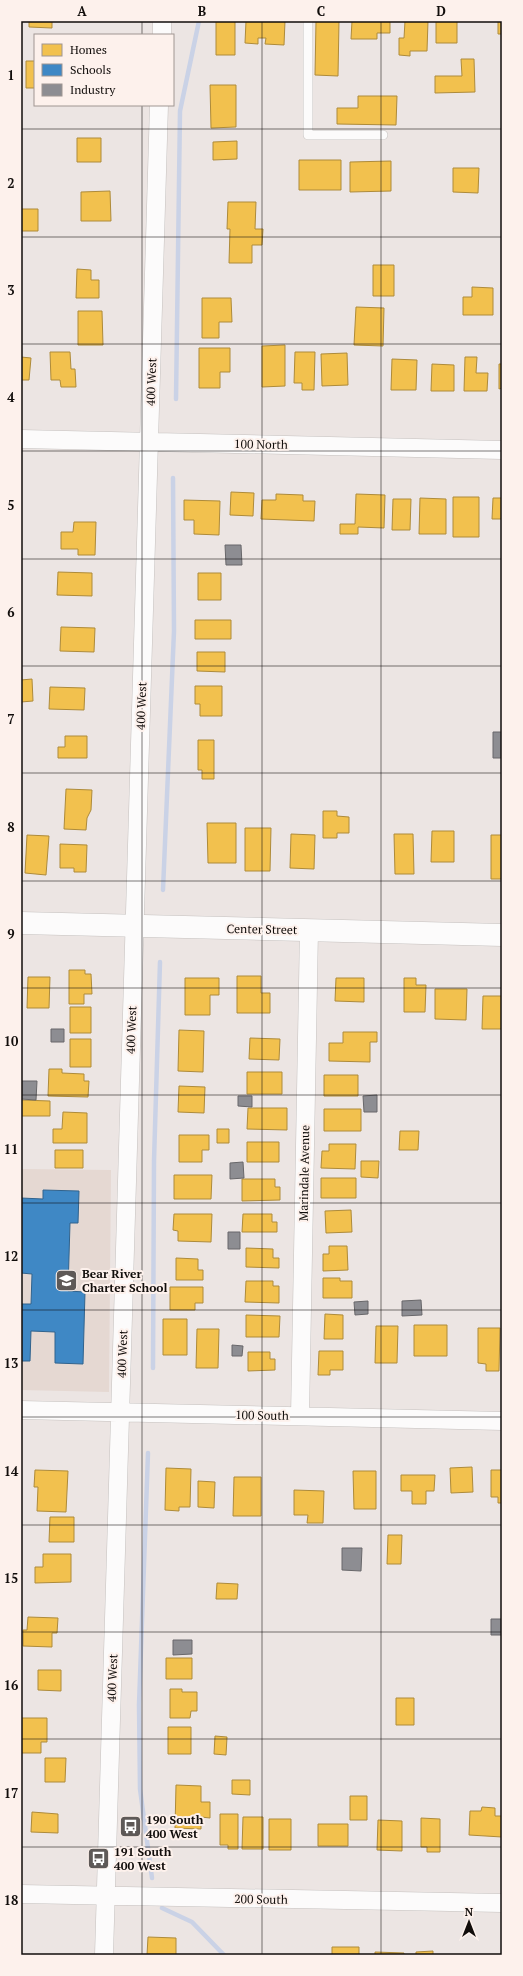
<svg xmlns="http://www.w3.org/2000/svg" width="523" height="1976" font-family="'PT Serif',serif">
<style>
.built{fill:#e5d8d2}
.homes{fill:#f2c14e;stroke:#ae8b3a}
.schools{fill:#3f88c5;stroke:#31638d}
.industry{fill:#8d8d92;stroke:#68676a}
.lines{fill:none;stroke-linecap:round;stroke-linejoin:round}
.stream{stroke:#cad2e6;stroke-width:4.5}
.service-casing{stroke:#c5c1bf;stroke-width:10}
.minor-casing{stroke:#c5c1bf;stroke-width:19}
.tertiary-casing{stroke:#c5c1bf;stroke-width:23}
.service{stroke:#fcfbfb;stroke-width:9}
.minor{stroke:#fcfbfb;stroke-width:18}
.tertiary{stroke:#fcfbfb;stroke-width:22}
.grid{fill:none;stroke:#110d0b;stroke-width:1;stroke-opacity:0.55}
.labels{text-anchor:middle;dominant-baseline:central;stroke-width:4;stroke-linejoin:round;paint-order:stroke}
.street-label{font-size:12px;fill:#110d0b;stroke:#fdf1ec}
.poi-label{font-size:12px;font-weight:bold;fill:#110d0b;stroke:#fdf1ec;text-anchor:start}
.neatline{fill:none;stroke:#110d0b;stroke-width:1.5}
.grid-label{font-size:13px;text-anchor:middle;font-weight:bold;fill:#110d0b}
</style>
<rect width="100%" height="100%" fill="#ece5e3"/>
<!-- built -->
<path class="built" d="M21,1169L111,1170L109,1392L21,1390Z"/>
<!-- homes -->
<path class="homes" d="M29,21H52V28L29,27Z
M216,21H235V55H216Z
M246,21H285L284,45L265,44L266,38H258V44L245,43Z
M316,21H339L338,76L315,75Z
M352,21H390V33H377V39H351Z
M405,21H428L427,51H410V56L399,55V38H404Z
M436,21H457V43H436Z
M498,21H502V34H498Z
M461,59H474L475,92L435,93V76H462Z
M26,61H35V88H26Z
M210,85H236V127L211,128Z
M358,96H397L396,125L337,124V108H358Z
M77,138H101V162H77Z
M237,141V159L213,160V142Z
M299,160H341V190H299Z
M391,161V191L350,192V162Z
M453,168H479L478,193L453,192Z
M110,191L111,221H81V192Z
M228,202H256L255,229H263L262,245H252V263H229L230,229H227Z
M21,209H38V231H21Z
M373,265H394V296H373Z
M77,269L91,270V280H99V298H76Z
M472,287L493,288V315H463V297H472Z
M202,298H231L232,322H219V338H202Z
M356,307L384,308L383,346L354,345Z
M78,311H102L103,345H78Z
M285,345V386L262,387V346Z
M199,348H230V372H220V388H199Z
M50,352H70L71,369H75L76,387H61L60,380H51Z
M295,352H315L314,390H302V383H294Z
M347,353L348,385L322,386L321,354Z
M21,357L31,358L29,380H21Z
M465,357H477L476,373H488L487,391H464Z
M392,359L417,360L416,390H391Z
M432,364L454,365V391H431Z
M499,364H502V388L499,389Z
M231,492L254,493L253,516L230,515Z
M276,494L303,495V501H315L314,521L261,519L262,500H276Z
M356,494L385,495L384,528L358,527V534H340V524H355Z
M453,497H479V537H453Z
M420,498L446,499V534H419Z
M493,498H502V519H492Z
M393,499H411L410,530H392Z
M184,500L220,501L219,535L194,534V520H184Z
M74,522H96L95,555H78V549H61V532H73Z
M58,572L92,573V596L57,595Z
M198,573H221V600H198Z
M195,620H231V639H195Z
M61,627L95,628L94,652L60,651Z
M197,652H225V672L197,671Z
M32,679L33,701L21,702V680Z
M195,686H222V716H200V704H195Z
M50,687L85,688L84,710L49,709Z
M65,736H87V758H58V747H65Z
M198,740H214V779H202V770H198Z
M66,789L92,790L91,810L87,818L86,830L64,829Z
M323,811H337V816L349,817V833H337V838H323Z
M207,823H236V863H208Z
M245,828H271L270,871H245Z
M432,831H454V862H431Z
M291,834L315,835L314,869L290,868Z
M394,834H413L414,874H395Z
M27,835L49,836L46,875L25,873Z
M491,835H502V879H491Z
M60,844L87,845L86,872H74V868H60Z
M69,970H85V974H91L92,994H84V1004H69Z
M237,976H261V993H270V1013H237Z
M28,977H50L49,1008H27Z
M185,978H219V995H210V1015H185Z
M336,978H364V1002L335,1001Z
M404,978H416V985H426L425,1012H404Z
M435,989H467L466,1020L435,1019Z
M483,996H502V1029H482Z
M70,1007H91V1033H70Z
M179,1030L204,1031L203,1072L178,1071Z
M343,1032H377V1042H370V1062L329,1061V1043H343Z
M250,1038L280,1039L279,1060L249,1059Z
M70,1039H91V1067H70Z
M49,1069H62V1073L84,1074V1081H89L88,1097L48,1096Z
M247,1072H282V1094H247Z
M324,1075H358V1096H324Z
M179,1086L205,1087L204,1113L178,1112Z
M21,1100L50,1101V1116H21Z
M248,1108H287V1130L247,1129Z
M324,1109H361V1131H324Z
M63,1112L87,1113V1143H53V1129H62Z
M217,1129H229V1143H217Z
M400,1131H419L418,1150H399Z
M179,1135H209V1150H202V1162H179Z
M247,1142H279V1162H247Z
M329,1144H356L355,1169L321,1168L322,1151H329Z
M55,1150H83V1168H55Z
M361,1161H379L378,1178L361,1177Z
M174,1175H212L211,1199H174Z
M321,1178H356V1198H321Z
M242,1179H275V1187H280V1200L242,1201Z
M351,1210L352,1232L326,1233L325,1211Z
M174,1214H212L211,1242L178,1241V1231L173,1230Z
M243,1214H272V1222H277V1232H242Z
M329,1246H347L348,1270L323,1271V1254H329Z
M246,1248L273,1249V1258H279V1268L246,1267Z
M176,1258L198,1259V1270H203V1280H176Z
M323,1278H340V1281H352V1298H323Z
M246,1281H273V1286H279V1303L245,1302Z
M170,1287H203V1303H195V1310H170Z
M325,1314L343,1315V1339H324Z
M246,1315L280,1316L279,1337H246Z
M163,1319H187V1355H163Z
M414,1325H447V1356H414Z
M376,1326H398L397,1363H375Z
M478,1328H500L499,1371H486V1364L478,1363Z
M197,1329H219L218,1368H196Z
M319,1351H343V1370H330V1375H318Z
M248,1352H270V1359H275V1370L248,1371Z
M472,1467L473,1492L451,1493L450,1468Z
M166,1468L191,1469L190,1507H179V1511L165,1510Z
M35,1470L68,1471L66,1512L37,1511L38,1487H34Z
M491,1470H502V1503H498V1497H491Z
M353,1471H376V1509H354Z
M401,1475H435L434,1491H426V1504H412V1491H401Z
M234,1477H261V1516H233Z
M198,1481L215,1482L214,1508L198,1507Z
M294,1490L324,1491L323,1523H307L308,1515H294Z
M50,1517H74V1542H49Z
M388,1535H402L401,1564H387Z
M43,1554H71V1582L35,1583V1567H43Z
M217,1583L238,1584L237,1599H216Z
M28,1617L58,1618L57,1633H52V1647L23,1646V1630H27Z
M166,1658H192V1679H166Z
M38,1670H61V1691L38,1690Z
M170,1689H182V1692H197V1711H191L190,1718H170Z
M396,1698H414V1725H396Z
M21,1718H47V1742H41V1753H21Z
M168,1727H191V1754H168Z
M215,1736L227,1737L226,1755L214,1754Z
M45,1758H66L65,1782H45Z
M232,1780H250V1795L232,1794Z
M176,1785L201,1786V1802H210V1818L201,1817V1829L175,1828Z
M350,1796H367V1820H350Z
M482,1807L495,1808V1816H502V1837L469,1835L470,1811H481Z
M32,1812L58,1814V1833L31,1832Z
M220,1814H238V1849H228V1845H220Z
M243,1817H263V1849H242Z
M421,1818L440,1819V1852H427V1847H421Z
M269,1819H291V1850H269Z
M378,1820L402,1821V1851L377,1850Z
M318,1824H348V1846H318Z
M148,1937L176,1938V1955H147Z
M332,1947H359V1955H332Z
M433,1951V1955H416V1952Z
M375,1952L404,1953V1955H375Z"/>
<!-- schools -->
<path class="schools" d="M43,1190L79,1191L78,1223H70L68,1291L85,1292L83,1364L55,1363V1332L31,1331L30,1361H21V1304H31L32,1274L21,1273V1198L43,1199Z"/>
<!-- industry -->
<path class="industry" d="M225,545H241L242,565H226Z
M493,732H502V758H493Z
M51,1029H64V1042H51Z
M21,1081H37L36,1100L21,1099Z
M377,1095V1112H364L363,1096Z
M238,1096H252V1107L238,1106Z
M243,1162L244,1178L230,1179V1163Z
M228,1232H240V1249H228Z
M421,1300L422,1315L402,1316V1301Z
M368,1301V1314L355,1315L354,1302Z
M232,1345L243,1346L242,1356H232Z
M342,1548H362L361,1571L342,1570Z
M491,1619H502V1635H491Z
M173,1640H192V1654L173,1655Z"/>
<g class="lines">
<!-- stream -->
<path class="stream" d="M176,399L180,111L199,21
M163,890L174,631L173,478
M153,1368L154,1161L160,962
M148,1453L139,1705L140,1789L152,1878
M162,1908L192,1922L224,1955"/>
<defs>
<path id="service" d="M308,21V135H383"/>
<path id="minor" d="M162,35V21
M21,439L502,450
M21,1410L502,1421
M300,1416L309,930
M21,1894L502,1903
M104,1955L159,105"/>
<path id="tertiary" d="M21,923L502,935"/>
</defs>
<!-- service casing -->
<use href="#service" class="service-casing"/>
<!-- minor casing -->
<use href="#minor" class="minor-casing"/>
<!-- tertiary casing -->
<use href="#tertiary" class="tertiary-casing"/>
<!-- service -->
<use href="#service" class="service"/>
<!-- minor -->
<use href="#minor" class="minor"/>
<!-- tertiary -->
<use href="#tertiary" class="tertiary"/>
</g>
<!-- grid -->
<path class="grid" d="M142,21V35M262,21V1955M381,21V1955M142,105V1955M21,129H502M21,237H502M21,344H502M21,451H502M21,559H502M21,666H502M21,773H502M21,881H502M21,988H502M21,1095H502M21,1203H502M21,1310H502M21,1417H502M21,1525H502M21,1632H502M21,1739H502M21,1847H502"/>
<!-- icons -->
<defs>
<symbol id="school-square" viewBox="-11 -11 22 22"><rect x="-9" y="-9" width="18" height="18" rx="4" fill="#5e5957" stroke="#fdf1ec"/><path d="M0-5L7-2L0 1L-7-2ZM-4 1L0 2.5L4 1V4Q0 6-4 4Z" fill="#fff"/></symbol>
<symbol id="bus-square" viewBox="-11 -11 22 22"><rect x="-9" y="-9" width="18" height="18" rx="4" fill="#5e5957" stroke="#fdf1ec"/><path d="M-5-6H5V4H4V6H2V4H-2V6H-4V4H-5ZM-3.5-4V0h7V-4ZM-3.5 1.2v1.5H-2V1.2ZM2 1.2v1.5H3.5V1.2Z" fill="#fff"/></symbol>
</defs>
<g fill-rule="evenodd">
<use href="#school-square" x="54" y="1268" width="25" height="25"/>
<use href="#bus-square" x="118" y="1814" width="25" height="25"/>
<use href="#bus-square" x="86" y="1846" width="25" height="25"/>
</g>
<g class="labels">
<!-- street labels -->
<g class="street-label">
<text transform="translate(151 382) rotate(-88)">400 West</text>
<text transform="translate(261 444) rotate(1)">100 North</text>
<text transform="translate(141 706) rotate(-88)">400 West</text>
<text transform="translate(262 929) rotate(1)">Center Street</text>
<text transform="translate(131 1030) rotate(-88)">400 West</text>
<text transform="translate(304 1173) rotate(-89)">Marindale Avenue</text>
<text transform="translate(122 1354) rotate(-88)">400 West</text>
<text transform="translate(262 1415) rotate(1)">100 South</text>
<text transform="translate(112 1678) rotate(-88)">400 West</text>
<text transform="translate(261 1899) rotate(1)">200 South</text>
</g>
<!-- poi labels -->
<g class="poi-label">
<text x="82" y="1273">Bear River<tspan x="82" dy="14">Charter School</tspan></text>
<text x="146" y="1819">190 South<tspan x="146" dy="14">400 West</tspan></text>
<text x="114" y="1851">191 South<tspan x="114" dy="14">400 West</tspan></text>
</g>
</g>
<!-- border -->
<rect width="523" height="1976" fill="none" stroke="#fdf1ec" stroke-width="44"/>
<!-- legend -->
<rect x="34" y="34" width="140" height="72" fill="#fdf1ec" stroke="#9f9692"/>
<rect x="42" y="44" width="20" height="12" fill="#f2c14e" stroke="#9f9692"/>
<text x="70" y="54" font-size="12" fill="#110d0b">Homes</text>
<rect x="42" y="64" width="20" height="12" fill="#3f88c5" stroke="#9f9692"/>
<text x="70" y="74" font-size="12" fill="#110d0b">Schools</text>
<rect x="42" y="84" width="20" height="12" fill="#8d8d92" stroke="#9f9692"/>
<text x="70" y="94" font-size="12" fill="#110d0b">Industry</text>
<!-- north arrow -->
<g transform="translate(469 1922)" stroke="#fdf1ec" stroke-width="3" paint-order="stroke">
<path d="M0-3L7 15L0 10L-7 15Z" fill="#110d0b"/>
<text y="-6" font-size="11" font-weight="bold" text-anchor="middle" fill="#110d0b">N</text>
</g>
<rect x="22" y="22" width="479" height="1932" class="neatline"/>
<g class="grid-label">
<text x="82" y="16">A</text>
<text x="202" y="16">B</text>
<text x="321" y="16">C</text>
<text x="441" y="16">D</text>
<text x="11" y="80">1</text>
<text x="11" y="188">2</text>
<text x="11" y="295">3</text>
<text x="11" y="402">4</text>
<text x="11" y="510">5</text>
<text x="11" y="617">6</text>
<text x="11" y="724">7</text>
<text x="11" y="832">8</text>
<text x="11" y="939">9</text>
<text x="11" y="1046">10</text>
<text x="11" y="1154">11</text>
<text x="11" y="1261">12</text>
<text x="11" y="1368">13</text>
<text x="11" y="1476">14</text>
<text x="11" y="1583">15</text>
<text x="11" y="1690">16</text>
<text x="11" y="1798">17</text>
<text x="11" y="1905">18</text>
</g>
</svg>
